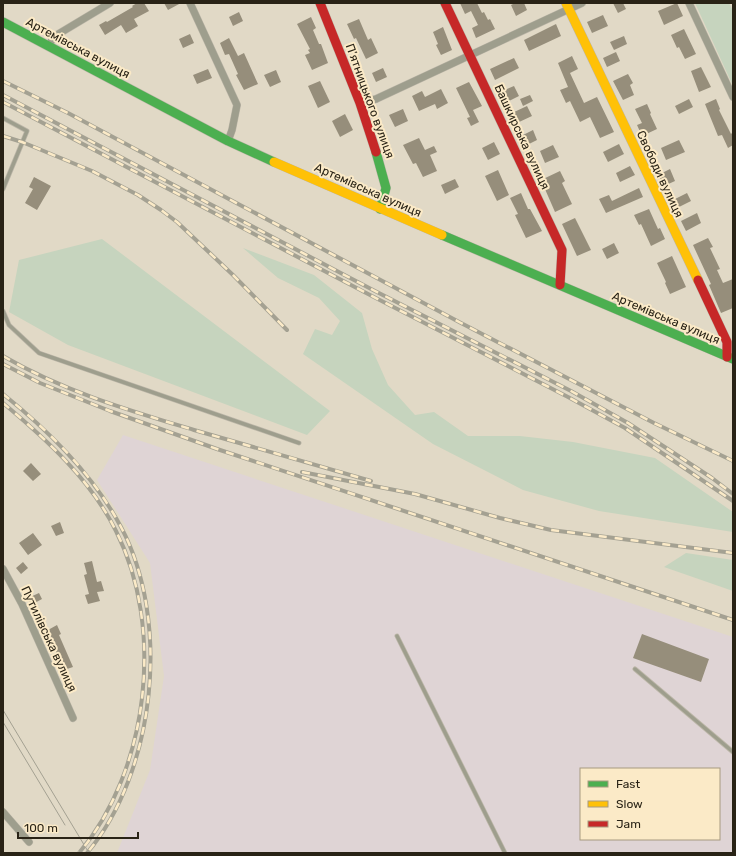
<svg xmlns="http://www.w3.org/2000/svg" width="736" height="856" font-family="Rubik,sans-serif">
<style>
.industrial{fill:#dfd4d5;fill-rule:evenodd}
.green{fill:#c6d4be}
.building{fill:#968e7b}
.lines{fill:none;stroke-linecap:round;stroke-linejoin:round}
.lane-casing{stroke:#bdb7a9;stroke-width:5}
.street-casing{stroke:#bdb7a9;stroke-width:8}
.fast-casing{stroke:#bdb7a9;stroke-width:10}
.slow-casing{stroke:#bdb7a9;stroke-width:10}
.jam-casing{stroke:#bdb7a9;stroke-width:10}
.lane{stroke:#9e9e8d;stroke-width:3.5}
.street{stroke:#9e9e8d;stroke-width:7}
.fast{stroke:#4caf50;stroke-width:9}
.slow{stroke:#ffc107;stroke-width:9}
.jam{stroke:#c62828;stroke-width:9}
.tram{stroke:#a4a192;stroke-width:1}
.rail-casing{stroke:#a4a192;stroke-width:4}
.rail{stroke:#fbeac7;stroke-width:2.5;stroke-dasharray:8;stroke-linecap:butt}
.labels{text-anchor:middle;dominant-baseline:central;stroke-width:4;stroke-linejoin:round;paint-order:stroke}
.street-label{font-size:12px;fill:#292316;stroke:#fbeac7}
</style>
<rect width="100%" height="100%" fill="#e1d9c6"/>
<!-- industrial -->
<path class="industrial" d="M123,435L733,637V853H117L150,770L164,676L150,563L97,480ZM581,769H719V839H581Z"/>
<!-- green -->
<path class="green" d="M695,3H729L733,11V86Z
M102,239L330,411L307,435L68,345L9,312L19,260Z
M243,248L314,275L362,313L372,349L388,385L415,415L434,412L468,436H520L573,442L655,458L733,512V532L599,511L523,490L433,444L303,354L315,329L332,335L340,321L319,298L278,278Z
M686,553L733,560V591L664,567Z"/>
<!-- building -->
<path class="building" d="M137,3H144L149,11L134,19L138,26L126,33L121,25L105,35L99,25L106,21L107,22L133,7L132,6Z
M164,3H181L168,10Z
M460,3H477L482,13L484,12L488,20L490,19L495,29L476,38L472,28L478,25L471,11L465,14Z
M515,3H524L527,10L516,16L511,5Z
M613,3H623L626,9L618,13Z
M677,3L683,16L664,25L658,11Z
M239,12L243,21L233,26L229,17Z
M603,15L608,26L592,33L587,22Z
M311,17L316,28L313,30L319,44H321L328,63L312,70L305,55L310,53L308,50L310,49L297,24Z
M359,19L368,40L371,38L378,53L366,59L356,38L354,39L347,24Z
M556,24L561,36L529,51L524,40Z
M443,27L452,50L441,55L436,45L438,44L433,32Z
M684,29L696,54L685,59L679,47L677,48L671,35Z
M190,34L194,43L183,48L179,39Z
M624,36L627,44L614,50L610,42Z
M229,38L238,56L244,53L258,84L244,90L236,75L238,74L229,54L225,55L220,43Z
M616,52L620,61L607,67L603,58Z
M572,56L578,69L570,73L584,103L597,97L614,132L600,138L590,117L580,122L570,101L566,103L560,90L568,87L558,63Z
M514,58L519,68L495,80L490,69Z
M701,67L711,87L699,92L691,71Z
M383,68L387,77L376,82L372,73Z
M208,69L212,78L197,84L193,75Z
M276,70L281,82L270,87L264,75Z
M628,74L633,83L630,85L634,95L623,100L613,81Z
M320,81L330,102L318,108L308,86Z
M469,82L482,106L473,110L479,122L471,126L467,118L470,117L456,88Z
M514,86L519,96L507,102L502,91Z
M441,89L448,103L437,109L435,104L419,111L412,96L422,91L425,97Z
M530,95L533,101L523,106L520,99Z
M689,99L693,107L679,114L675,106Z
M716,99L720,109L719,110L731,134L733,132V145L728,148L722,135L718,136L705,104Z
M647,104L651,113L650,114L657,129L642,136L637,125L642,123L635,109Z
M527,106L532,116L517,123L512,113Z
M403,109L408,121L395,127L389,115Z
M345,114L353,130L340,137L332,121Z
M533,130L537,140L525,146L521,136Z
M419,138L425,150L434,146L437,152L430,155L437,171L423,177L416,163L413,164L403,145Z
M679,140L685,152L666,160L661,148Z
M494,142L500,154L488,160L482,148Z
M619,144L624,154L608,162L603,152Z
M553,145L559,157L545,163L540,151Z
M630,166L635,175L620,182L616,173Z
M670,169L675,181L664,186L658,175Z
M498,170L509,195L497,201L485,176Z
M560,171L565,181L562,183L572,204L555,212L541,180Z
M34,177L51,186L37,210L25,203L33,189L29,187Z
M455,179L459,187L445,194L441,185Z
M639,188L643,197L606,213L599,199L609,195L612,201Z
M521,193L528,209H530L542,231L526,238L515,215L518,214L510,198Z
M687,193L691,201L677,208L673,200Z
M649,209L658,229L660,228L665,239L651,246L641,224L639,225L634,215Z
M697,213L701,223L686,231L681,221Z
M575,218L591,250L577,256L562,224Z
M708,238L713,247L710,248L720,269L717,270L723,283L733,279V308L721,313L709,285L711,284L693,245Z
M614,243L619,253L607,259L602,249Z
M672,256L686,287L670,294L665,283L666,282L657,263Z
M31,463L41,474L33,481L23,471Z
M60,522L64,533L56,536L51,526Z
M33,533L42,545L28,555L19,543Z
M92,561L97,582L101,581L104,591L97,592L100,601L88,604L85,595L89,594L84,575L87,574L84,563Z
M23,562L28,568L21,574L16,568Z
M39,593L42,599L31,605L28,598Z
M57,625L61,634L59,635L73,667L64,670L54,647H56L48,630Z
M642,634L709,659L701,682L633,658Z"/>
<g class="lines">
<defs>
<path id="lane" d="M3,118L27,131L3,189
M3,311L9,325L39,353L299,443
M397,636L505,853
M635,669L733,752"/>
<path id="street" d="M190,3L237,105L232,130L228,141
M689,3L733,97
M48,46L55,36L110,3
M360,103L376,99L582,3
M3,569L22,604L73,718
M3,812L29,842"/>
<path id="fast" d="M3,22L228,141L274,162
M376,152L386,188L380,209
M442,235L733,359"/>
<path id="slow" d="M566,3L698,280
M274,162L442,235"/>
<path id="jam" d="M320,3L360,103L376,152
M445,3L562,250L560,285
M698,280L727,342V357"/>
</defs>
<!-- lane casing -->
<use href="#lane" class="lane-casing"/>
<!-- street casing -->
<use href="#street" class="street-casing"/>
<!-- fast casing -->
<use href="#fast" class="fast-casing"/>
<!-- slow casing -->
<use href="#slow" class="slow-casing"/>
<!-- jam casing -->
<use href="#jam" class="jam-casing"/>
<!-- lane -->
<use href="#lane" class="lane"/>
<!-- street -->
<use href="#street" class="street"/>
<!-- fast -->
<use href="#fast" class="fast"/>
<!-- slow -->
<use href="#slow" class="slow"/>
<!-- jam -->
<use href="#jam" class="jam"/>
<!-- tram -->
<path class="tram" d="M3,710L89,853
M3,722L65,825"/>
<defs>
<path id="rail" d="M3,81L68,113L461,323L654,423L733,461
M3,95L373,290L571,391L628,423L712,478L733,494
M3,102L370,295L568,397L625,428L733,501
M3,136L22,142L92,171L138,195L161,210L177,222L233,275L287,330
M3,356C63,391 128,410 194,430C253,447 313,464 371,481
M3,364L40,383L110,411L217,449L733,620
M3,394C49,431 93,474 121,527C171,621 156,771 87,853
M3,403C46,439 91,480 116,531C165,628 149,770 79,853
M302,472L415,494L500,518L551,530L733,553"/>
</defs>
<!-- rail casing -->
<use href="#rail" class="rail-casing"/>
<!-- rail -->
<use href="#rail" class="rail"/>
</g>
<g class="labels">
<!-- street labels -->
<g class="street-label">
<text transform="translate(78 48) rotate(28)">Артемівська вулиця</text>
<text transform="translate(370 101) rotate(70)">П’ятницького вулиця</text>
<text transform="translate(522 137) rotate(65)">Башкирська вулиця</text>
<text transform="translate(660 174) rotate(65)">Свободи вулиця</text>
<text transform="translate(368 190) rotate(24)">Артемівська вулиця</text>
<text transform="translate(666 318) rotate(23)">Артемівська вулиця</text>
<text transform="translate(49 639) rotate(65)">Путилівська вулиця</text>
</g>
</g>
<!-- border -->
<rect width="736" height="856" fill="none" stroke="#292316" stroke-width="8"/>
<!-- legend -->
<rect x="580" y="768" width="140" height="72" fill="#fbeac7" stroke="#a79a80"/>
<rect x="588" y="781" width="20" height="6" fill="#4caf50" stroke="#a79a80"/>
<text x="616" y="788" font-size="12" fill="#292316">Fast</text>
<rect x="588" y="801" width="20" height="6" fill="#ffc107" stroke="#a79a80"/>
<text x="616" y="808" font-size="12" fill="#292316">Slow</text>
<rect x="588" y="821" width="20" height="6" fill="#c62828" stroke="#a79a80"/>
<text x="616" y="828" font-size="12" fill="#292316">Jam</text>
<!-- scale -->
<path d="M18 832v6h120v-6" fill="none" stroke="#292316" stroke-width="2"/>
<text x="24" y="832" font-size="12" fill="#292316" stroke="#fbeac7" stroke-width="3" paint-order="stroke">100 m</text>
</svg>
